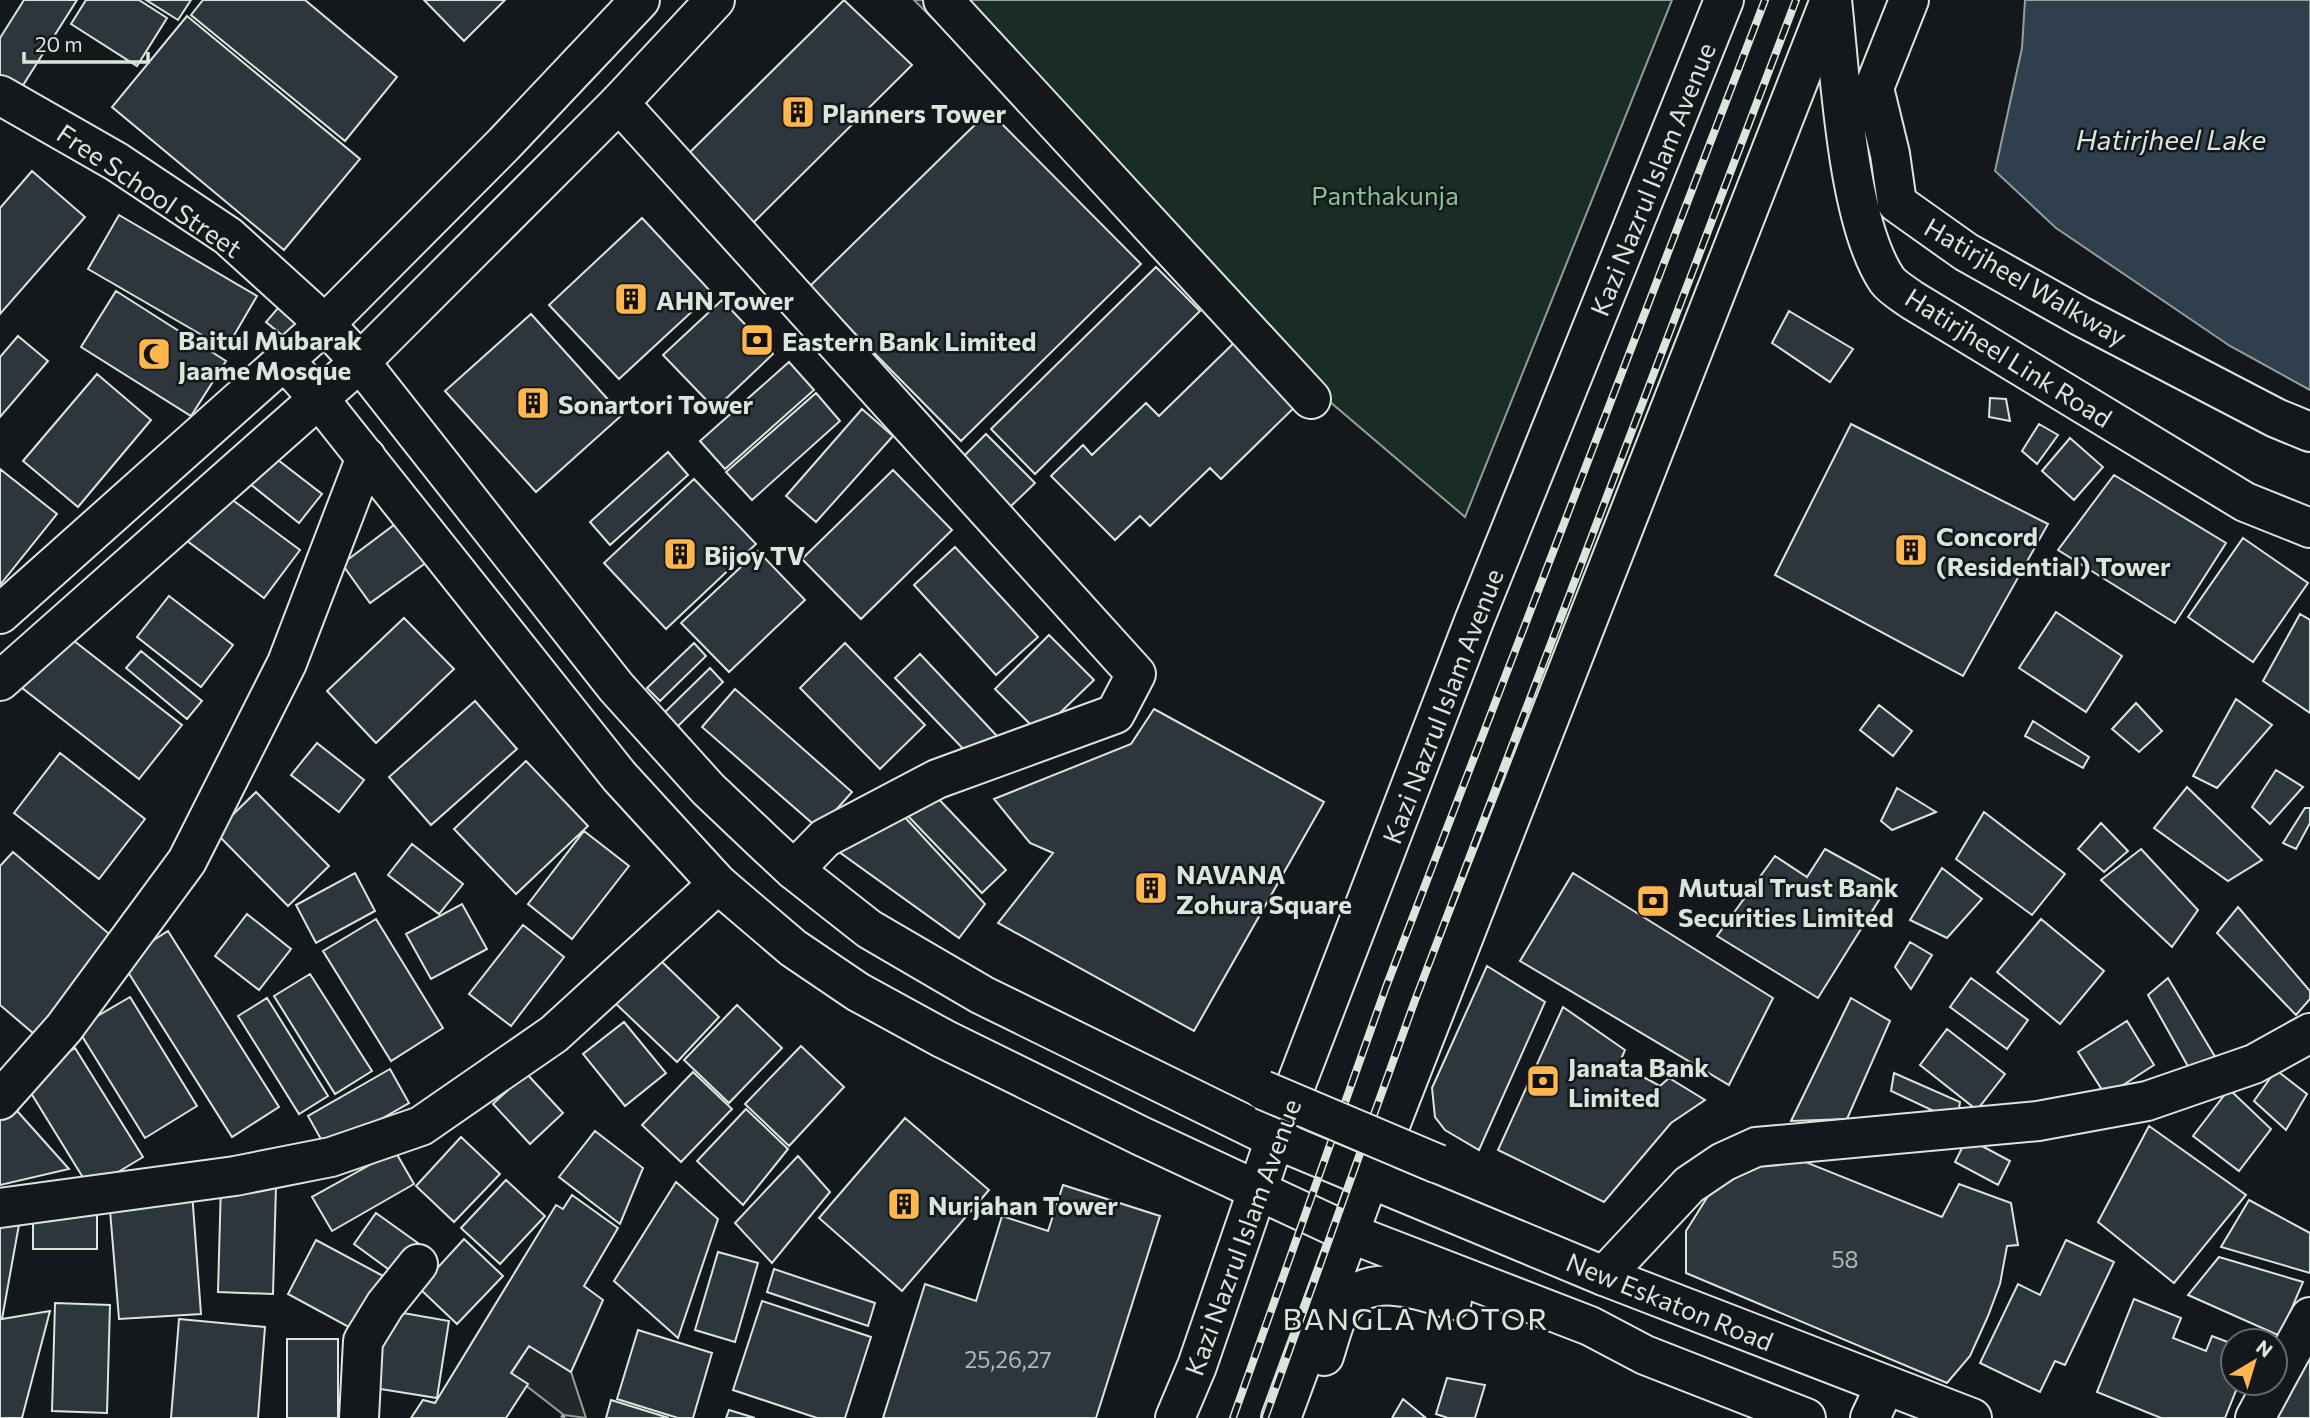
<svg xmlns="http://www.w3.org/2000/svg" width="2310" height="1418" font-family="Commissioner,sans-serif">
<style>
.green{fill:#1a2d24;stroke:#939e99;stroke-width:2}
.parking{fill:#24282b;stroke:#939e99;stroke-width:2}
.water{fill:#2f3f4d;stroke:#939e99;stroke-width:2}
.building{fill:#2c363c;stroke:#d8e6dc;stroke-width:2}
.lines{fill:none;stroke-linecap:round;stroke-linejoin:round}
.minor-casing{stroke:#d8e6dc;stroke-width:42}
.major-casing{stroke:#d8e6dc;stroke-width:42}
.highway-casing{stroke:#d8e6dc;stroke-width:42}
.path{stroke:#9da8a2;stroke-width:4.5;stroke-dasharray:5 3.5;stroke-linecap:butt}
.minor{stroke:#14181c;stroke-width:38}
.major{stroke:#14181c;stroke-width:38}
.highway{stroke:#14181c;stroke-width:38}
.rail-casing{stroke:#d8e6dc;stroke-width:8}
.rail{stroke:#14181c;stroke-width:5;stroke-dasharray:16;stroke-linecap:butt}
.minor-bridge-casing{stroke:#d8e6dc;stroke-width:42;stroke-linecap:butt}
.minor-bridge{stroke:#14181c;stroke-width:38}
.labels{text-anchor:middle;dominant-baseline:central;stroke-width:5;stroke-linejoin:round;paint-order:stroke}
.number-label{font-size:23px;fill:#adbab4}
.poi-label{font-size:26px;font-weight:bold;fill:#d8e6dc;stroke:#14181c;text-anchor:start}
.street-label{font-size:26px;fill:#d8e6dc;stroke:#14181c}
.park-label{font-size:26px;fill:#8ac095;stroke:#14181c}
.water-label{font-size:28px;font-style:italic;fill:#d8e6dc;stroke:#14181c}
.quarter-label{font-size:30px;letter-spacing:2px;fill:#d8e6dc;stroke:#14181c}
</style>
<rect width="100%" height="100%" fill="#14181c"/>
<!-- green -->
<path class="green" d="M914,0H1672L1465,517L1240,325Z"/>
<!-- parking -->
<path class="parking" d="M529,1346L571,1372L586,1418L564,1415L511,1374Z"/>
<!-- water -->
<path class="water" d="M2025,0H2310V390L2230,346L2056,228L1995,171L2022,48Z"/>
<!-- building -->
<path class="building" d="M24,0H77L18,93L0,81V38Z
M86,0H139L167,18L137,66L71,24Z
M146,0H191L178,20Z
M203,0H305L397,77L345,141L191,15Z
M424,0H505L464,41Z
M844,0L912,65L751,225L684,158Z
M187,16L360,159L284,250L112,107Z
M989,111L1141,264L961,441L809,287Z
M32,171L85,217L0,314V208Z
M119,215L257,296L226,349L88,269Z
M642,218L712,293L619,379L549,305Z
M1156,267L1200,311L1035,474L991,429Z
M116,291L226,361L191,416L81,347Z
M722,300L773,354L715,409L663,355Z
M278,308L306,329L293,344L266,322Z
M1789,311L1853,349L1830,382L1772,343Z
M531,314L622,415L536,492L445,391Z
M18,336L48,361L0,417V357Z
M1241,336L1303,399L1221,479L1210,468L1150,526L1140,516L1115,540L1051,476L1083,445L1092,455L1146,403L1159,416Z
M789,362L814,390L725,469L700,441Z
M97,374L151,420L78,507L23,461Z
M816,393L840,421L752,500L726,472Z
M1990,398L2006,399L2010,421L1989,417Z
M862,409L893,436L816,522L786,496Z
M1851,424L2048,524L1963,676L1775,575Z
M2039,424L2058,435L2037,464L2022,451Z
M986,434L1035,483L1009,508L961,459Z
M2070,438L2103,467L2074,500L2042,471Z
M252,440L322,494L299,523L230,468Z
M668,452L688,475L610,545L590,522Z
M0,469L57,514L0,585Z
M893,470L952,530L861,619L802,559Z
M2114,475L2226,543L2175,623L2058,550Z
M694,479L756,544L666,629L604,563Z
M694,479L756,544L666,629L604,563Z
M207,481L300,550L264,598L171,529Z
M398,522L427,562L370,603L342,564Z
M2243,538L2308,583L2253,662L2188,617Z
M955,547L1038,637L996,675L914,585Z
M758,551L805,600L729,672L681,623Z
M169,596L233,645L201,687L137,637Z
M2056,612L2122,656L2086,712L2019,668Z
M2300,614L2310,620V713L2263,681Z
M404,618L454,669L376,743L327,691Z
M51,623L182,725L139,779L8,677Z
M1049,635L1094,680L1039,733L995,689Z
M694,643L706,656L660,701L647,688Z
M845,643L925,725L880,769L800,688Z
M141,651L202,701L187,719L126,668Z
M920,654L997,736L973,759L895,678Z
M710,668L723,682L677,727L664,713Z
M735,689L852,792L819,829L702,727Z
M2236,699L2272,725L2217,788L2193,776Z
M475,701L517,749L431,825L389,777Z
M2136,703L2162,731L2139,752L2112,729Z
M1879,705L1912,731L1893,756L1860,730Z
M1154,709L1324,802L1194,1031L998,923L1053,853L1030,843L994,799L1131,744Z
M2033,721L2089,757L2083,768L2025,736Z
M317,743L364,780L339,812L291,775Z
M60,753L145,819L99,879L14,813Z
M526,761L588,826L516,894L454,829Z
M2276,770L2303,787L2270,824L2252,807Z
M2187,787L2262,860L2228,881L2154,828Z
M1897,788L1936,812L1892,830L1881,821Z
M256,792L329,866L288,906L215,832Z
M932,792L1006,870L982,893L907,815Z
M2305,808H2310V823L2296,849L2283,843Z
M900,812L985,904L959,938L835,849Z
M1984,812L2065,874L2032,915L1956,859Z
M2101,823L2128,851L2104,872L2078,849Z
M584,831L629,866L572,939L528,904Z
M412,844L463,884L439,914L388,875Z
M1825,849L1889,884L1818,998L1717,936L1775,856L1807,877Z
M2141,849L2198,910L2172,947L2101,880Z
M13,852L121,944L40,1039L0,1005V866Z
M1942,868L1982,899L1947,938L1910,920Z
M355,873L375,911L316,943L296,905Z
M1573,873L1773,998L1729,1085L1520,961Z
M462,904L487,949L431,979L406,934Z
M2238,907L2310,991V999L2296,1015L2217,933Z
M247,914L291,949L259,990L215,956Z
M376,919L443,1028L391,1061L323,951Z
M2041,919L2104,971L2060,1024L1997,972Z
M523,925L564,957L511,1026L469,994Z
M168,931L279,1107L232,1137L121,961Z
M1910,942L1932,955L1911,989L1895,967Z
M657,957L719,1017L677,1062L614,1002Z
M1487,966L1545,1002L1479,1150L1445,1130L1435,1117L1432,1088Z
M310,974L372,1071L335,1094L274,996Z
M1971,978L2028,1020L2007,1049L1950,1007Z
M2168,978L2217,1060L2194,1077L2148,995Z
M130,997L197,1106L145,1138L77,1028Z
M267,998L328,1096L299,1114L238,1016Z
M1851,998L1890,1021L1847,1119L1791,1121Z
M737,1005L782,1048L729,1103L684,1060Z
M1563,1007L1625,1050L1619,1064L1660,1086L1669,1078L1705,1100L1671,1123L1604,1202L1498,1150Z
M2127,1021L2154,1065L2106,1096L2078,1052Z
M624,1022L666,1073L625,1106L583,1054Z
M1947,1029L2005,1074L1977,1110L1920,1065Z
M801,1046L844,1087L789,1146L745,1104Z
M75,1048L143,1157L90,1189L23,1080Z
M390,1069L409,1103L327,1150L308,1116Z
M2276,1070L2307,1094L2286,1130L2254,1101Z
M693,1072L732,1109L681,1162L642,1125Z
M526,1073L563,1113L530,1144L493,1104Z
M1894,1073L1960,1102L1957,1122L1891,1091Z
M2229,1089L2271,1129L2239,1171L2193,1136Z
M10,1103L69,1169L0,1185V1114Z
M746,1109L788,1149L743,1205L697,1161Z
M905,1118L989,1190L902,1291L819,1218Z
M2149,1126L2246,1195L2174,1283L2098,1222Z
M595,1131L643,1168L620,1224L559,1177Z
M461,1137L500,1174L454,1222L416,1186Z
M1967,1138L2010,1161L1998,1185L1955,1162Z
M1773,1149L1942,1217L1959,1184L2011,1203L2018,1245L2007,1246L2000,1284L1988,1316L1970,1356L1947,1383L1686,1273V1231L1708,1196Z
M395,1151L414,1184L332,1231L312,1197Z
M798,1156L830,1192L772,1263L735,1223Z
M506,1180L545,1216L500,1264L461,1228Z
M676,1182L718,1219L678,1338L614,1281Z
M221,1184L276,1186L273,1294L218,1292Z
M1063,1185L1160,1216L1096,1418H883L925,1284L976,1301L1002,1216L1048,1231Z
M192,1192L201,1314L119,1319L109,1198Z
M572,1195L618,1228L584,1286L603,1300L571,1372L529,1346L511,1373L528,1384L506,1418H411L423,1400L435,1403L556,1205L563,1209Z
M2249,1200L2310,1233V1273L2221,1247Z
M33,1210L97,1211V1249H33Z
M376,1213L422,1246L399,1277L354,1244Z
M20,1219L2,1319L50,1311L22,1418H0V1222Z
M464,1239L503,1276L457,1324L419,1288Z
M316,1240L385,1277L356,1331L288,1294Z
M2066,1240L2114,1262L2065,1365L2055,1361L2040,1392L1980,1363L2018,1284L2040,1295Z
M718,1252L758,1263L735,1342L695,1330Z
M2219,1257L2303,1282L2280,1336L2188,1295Z
M774,1269L875,1303L868,1326L767,1292Z
M2134,1299L2181,1318L2173,1338L2206,1351L2212,1336L2233,1344V1383H2239L2225,1418H2161L2097,1392Z
M762,1301L871,1337L845,1418H817L733,1390Z
M55,1303L110,1305L107,1413L52,1411Z
M386,1310L449,1321L437,1398L374,1388Z
M179,1319L265,1327L258,1418H171Z
M638,1330L712,1353L693,1418H678L617,1399Z
M287,1339H338V1418H287Z
M2310,1351V1418H2274Z
M1447,1378L1485,1385L1475,1418H1448L1436,1414Z
M1403,1399L1426,1418H1392Z
M611,1400L669,1418H606Z
M729,1410L755,1418H726Z"/>
<g class="lines">
<defs>
<path id="minor" d="M943,0L1311,399
M1832,0C1840,73 1847,221 1887,280C1893,288 1904,294 1912,300L2245,502L2310,528
M1909,0L1874,88L1890,154L1897,203L1966,252L2080,316L2276,418L2310,432
M0,95L117,162L228,236L325,324
M619,103L1136,674L1115,714L937,779L825,838L794,870
M0,1100L64,1028L187,861L287,663L366,457
M0,1208L235,1176L331,1157L421,1126L554,1034L718,884
M1604,1276L1689,1185L1723,1162L1756,1147L2038,1121L2147,1101L2254,1064L2310,1033
M2275,1381L2310,1317
M359,1418L363,1341L385,1305L418,1264
M1870,1418L1885,1386
M2255,1418L2274,1383"/>
<path id="major" d="M325,324L360,362L616,687L708,789L767,845L794,870L869,929L982,995L1275,1139L1604,1276L1972,1418
M285,361L319,399L619,776L718,884L793,948L858,992L944,1039L1141,1136L1349,1233L1590,1326L1645,1355L1806,1418
M0,614L325,324L504,144L640,0
M0,681L360,362L619,103L715,0
M1324,1356C1329,1341 1333,1322 1341,1309C1365,1270 1419,1289 1452,1300"/>
<path id="highway" d="M1175,1418L1197,1366L1275,1139L1474,621L1724,0
M1281,1418L1369,1179L1830,0"/>
</defs>
<!-- minor casing -->
<use href="#minor" class="minor-casing"/>
<!-- major casing -->
<use href="#major" class="major-casing"/>
<!-- highway casing -->
<use href="#highway" class="highway-casing"/>
<!-- path -->
<path class="path" d="M562,1418L564,1415"/>
<!-- minor -->
<use href="#minor" class="minor"/>
<!-- major -->
<use href="#major" class="major"/>
<!-- highway -->
<use href="#highway" class="highway"/>
<defs>
<path id="rail" d="M1233,1418L1386,987L1765,0
M1265,1418L1414,1003L1796,0"/>
</defs>
<!-- rail casing -->
<use href="#rail" class="rail-casing"/>
<!-- rail -->
<use href="#rail" class="rail"/>
<defs>
<path id="minor-bridge" d="M1263,1090L1438,1164"/>
</defs>
<!-- minor-bridge casing -->
<use href="#minor-bridge" class="minor-bridge-casing"/>
<!-- minor-bridge -->
<use href="#minor-bridge" class="minor-bridge"/>
</g>
<!-- icons -->
<defs>
<symbol id="building-square" viewBox="-11 -11 22 22"><rect x="-9" y="-9" width="18" height="18" rx="4" fill="#ffb74d" stroke="#14181c"/><path d="M-4-6H4V6H1V3H-1V6H-4ZM-2.5-4.3h1.7v1.8h-1.7ZM.8-4.3h1.7v1.8H.8ZM-2.5-1h1.7V.8h-1.7ZM.8-1h1.7V.8H.8Z" fill="#111"/></symbol>
<symbol id="bank-square" viewBox="-11 -11 22 22"><rect x="-9" y="-9" width="18" height="18" rx="4" fill="#ffb74d" stroke="#14181c"/><path d="M-6-4H6V4H-6ZM0-2.3a2.3 2.3 0 1 0 0 4.6a2.3 2.3 0 1 0 0-4.6Z" fill="#111"/></symbol>
<symbol id="mosque-square" viewBox="-11 -11 22 22"><rect x="-9" y="-9" width="18" height="18" rx="4" fill="#ffb74d" stroke="#14181c"/><path d="M3.5-4.9A6 6 0 1 0 3.5 4.9A5 5 0 1 1 3.5-4.9Z" fill="#111"/></symbol>
</defs>
<g fill-rule="evenodd">
<use href="#building-square" x="779" y="93" width="38" height="38"/>
<use href="#building-square" x="612" y="280" width="38" height="38"/>
<use href="#bank-square" x="738" y="321" width="38" height="38"/>
<use href="#mosque-square" x="135" y="335" width="38" height="38"/>
<use href="#building-square" x="514" y="384" width="38" height="38"/>
<use href="#building-square" x="1892" y="531" width="38" height="38"/>
<use href="#building-square" x="661" y="535" width="38" height="38"/>
<use href="#building-square" x="1132" y="869" width="38" height="38"/>
<use href="#bank-square" x="1634" y="882" width="38" height="38"/>
<use href="#bank-square" x="1524" y="1062" width="38" height="38"/>
<use href="#building-square" x="885" y="1185" width="38" height="38"/>
</g>
<g class="labels">
<!-- number labels -->
<g class="number-label">
<text x="1845" y="1259">58</text>
<text x="1008" y="1359">25,26,27</text>
</g>
<!-- poi labels -->
<g class="poi-label">
<text x="822" y="112">Planners Tower</text>
<text x="656" y="299">AHN Tower</text>
<text x="178" y="339">Baitul Mubarak<tspan x="178" dy="30">Jaame Mosque</tspan></text>
<text x="782" y="340">Eastern Bank Limited</text>
<text x="558" y="403">Sonartori Tower</text>
<text x="1936" y="535">Concord<tspan x="1936" dy="30">(Residential) Tower</tspan></text>
<text x="704" y="554">Bijoy TV</text>
<text x="1176" y="873">NAVANA<tspan x="1176" dy="30">Zohura Square</tspan></text>
<text x="1678" y="886">Mutual Trust Bank<tspan x="1678" dy="30">Securities Limited</tspan></text>
<text x="1568" y="1066">Janata Bank<tspan x="1568" dy="30">Limited</tspan></text>
<text x="928" y="1204">Nurjahan Tower</text>
</g>
<!-- street labels -->
<g class="street-label">
<text transform="translate(1652 179) rotate(-68)">Kazi Nazrul Islam Avenue</text>
<text transform="translate(150 190) rotate(34)">Free School Street</text>
<text transform="translate(2026 281) rotate(30)">Hatirjheel Walkway</text>
<text transform="translate(2009 357) rotate(32)">Hatirjheel Link Road</text>
<text transform="translate(1442 706) rotate(-69)">Kazi Nazrul Islam Avenue</text>
<text transform="translate(1242 1237) rotate(-70)">Kazi Nazrul Islam Avenue</text>
<text transform="translate(1670 1301) rotate(22)">New Eskaton Road</text>
</g>
<!-- park labels -->
<g class="park-label">
<text x="1385" y="194">Panthakunja</text>
</g>
<!-- water labels -->
<g class="water-label">
<text x="2171" y="139">Hatirjheel Lake</text>
</g>
<!-- quarter labels -->
<g class="quarter-label">
<text x="1416" y="1317">BANGLA MOTOR</text>
</g>
</g>
<!-- north arrow -->
<g transform="translate(2254 1362) rotate(38)"><circle r="33" fill="#14181c" stroke="#626a69" stroke-width="2"/>
<path d="M0-5L12 26L0 18L-12 26Z" fill="#ffb74d"/>
<text y="-10" font-size="19" font-weight="bold" text-anchor="middle" fill="#d8e6dc">N</text>
</g>
<!-- scale -->
<path d="M24 52v10h124v-10" fill="none" stroke="#d8e6dc" stroke-width="3.5"/>
<text x="35" y="52" font-size="21" fill="#d8e6dc" stroke="#14181c" stroke-width="5" paint-order="stroke">20 m</text>
</svg>
